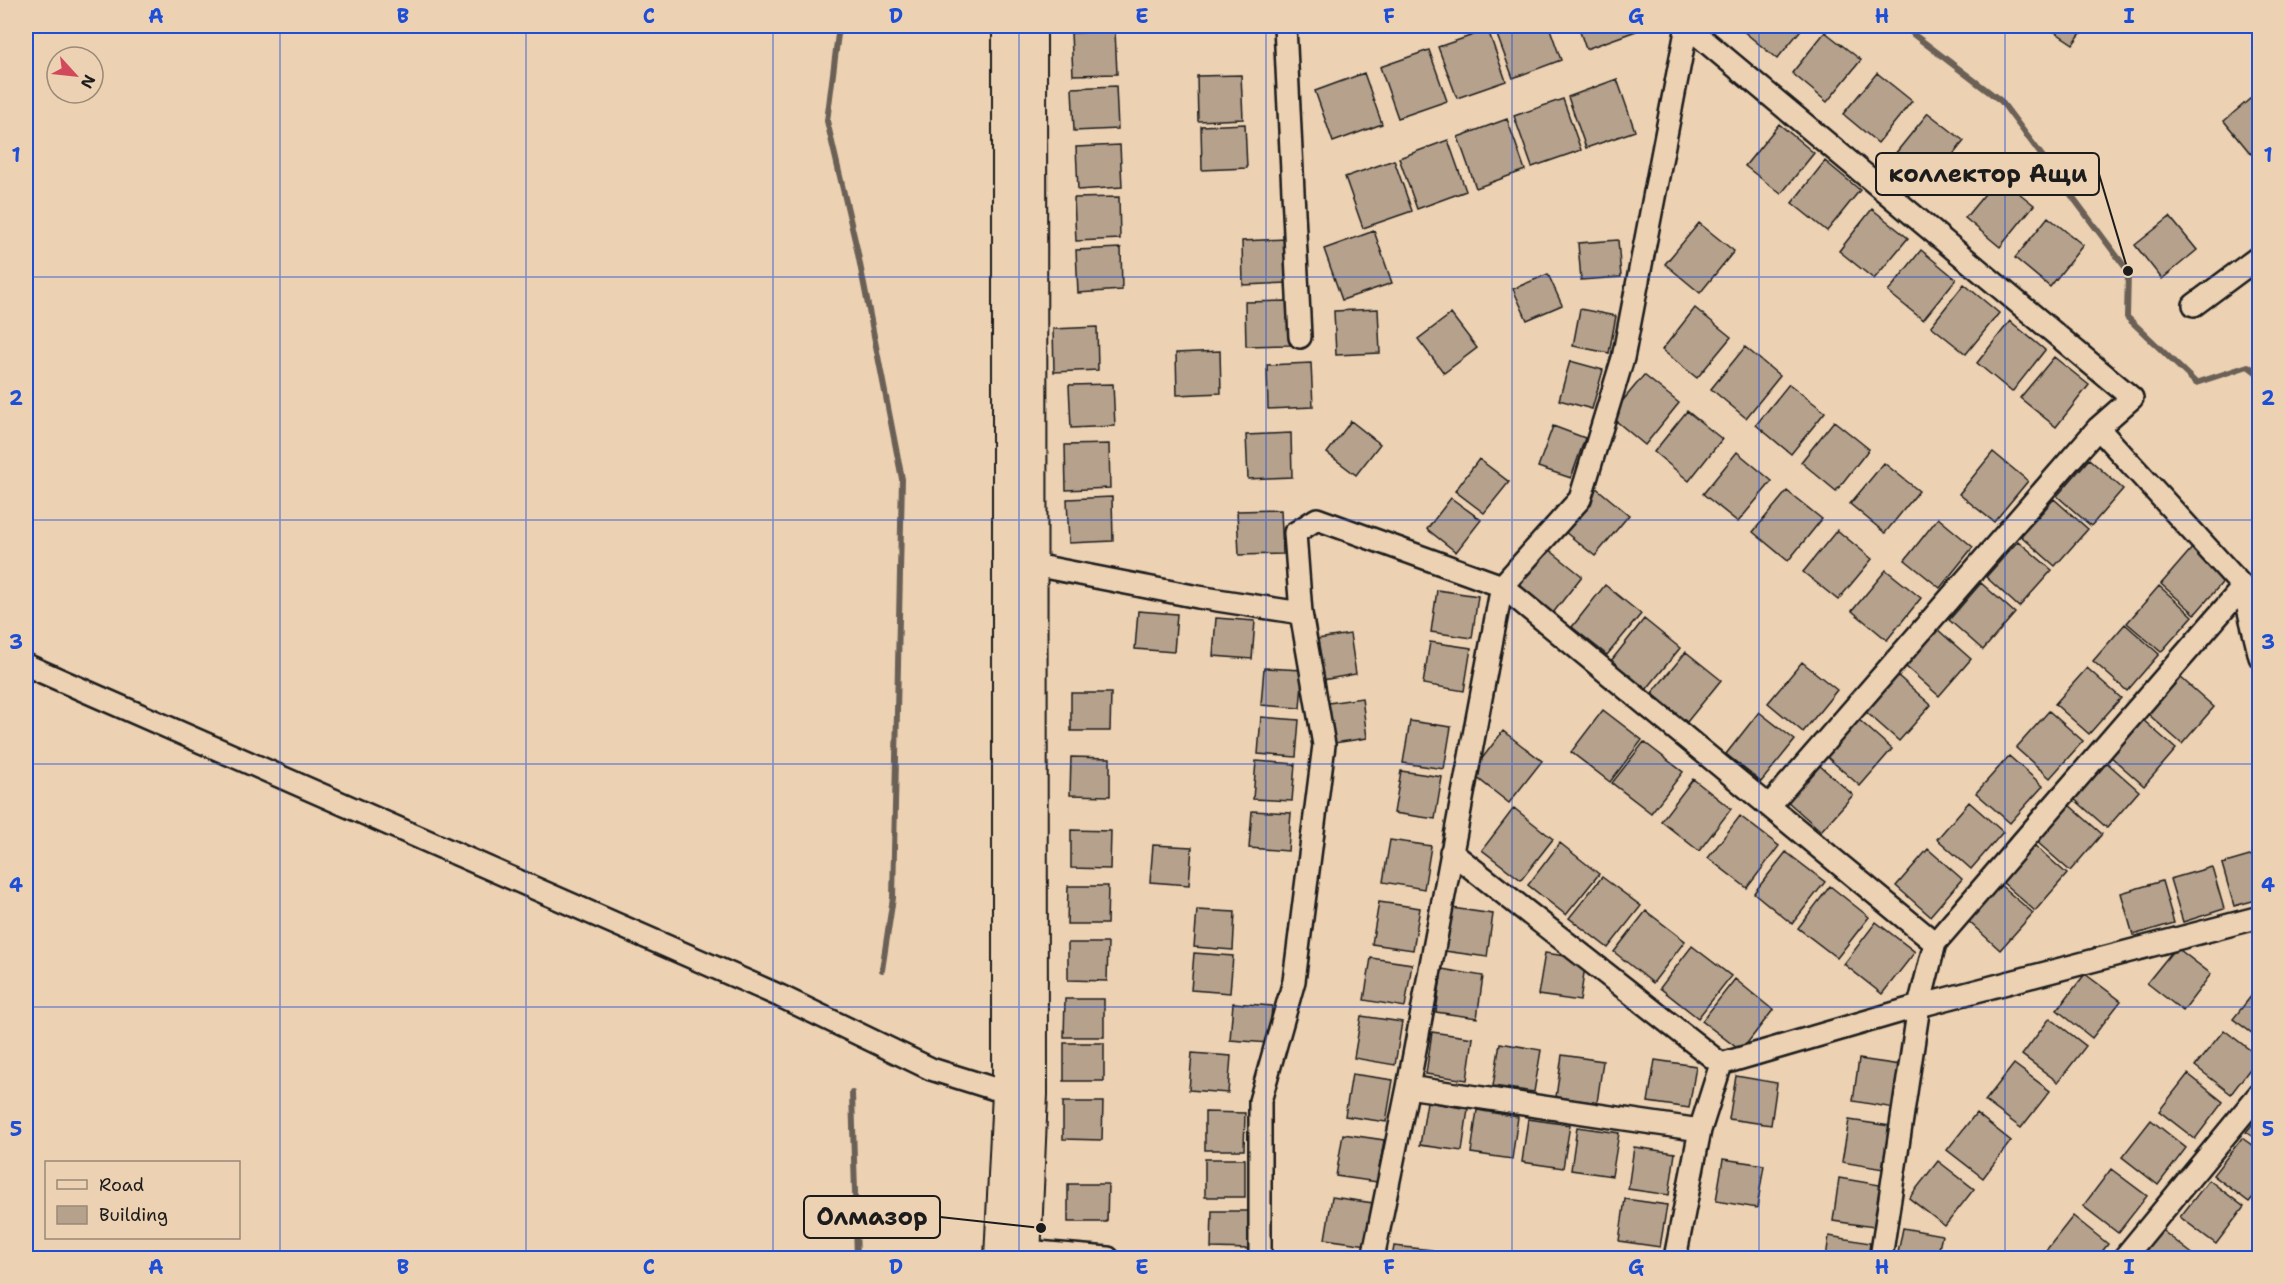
<svg xmlns="http://www.w3.org/2000/svg" width="2285" height="1284" font-family="'Shantell Sans',sans-serif">
<style>
.lines{fill:none;stroke-linecap:round;stroke-linejoin:round}
.stream{stroke:#6b6156;stroke-width:6}
.building{fill:#b5a18c;stroke:#1c1c1c;stroke-width:1.5}
.minor-casing{stroke:#1c1c1c;stroke-width:26}
.secondary-casing{stroke:#1c1c1c;stroke-width:34}
.minor{stroke:#ecd1b3;stroke-width:21}
.secondary{stroke:#ecd1b3;stroke-width:30}
.grid{fill:none;stroke:#1d4ed8;stroke-width:1.5;stroke-opacity:0.55}
.leader{fill:none;stroke:#1c1c1c;stroke-width:2}
.callout-dot{fill:#1c1c1c;stroke:#ecd1b3;stroke-width:2}
.callout{fill:#ecd1b3;stroke:#1c1c1c;stroke-width:2}
.callout-label{font-size:24px;text-anchor:middle;font-weight:bold;fill:#1c1c1c}
.neatline{fill:none;stroke:#1d4ed8;stroke-width:2}
.grid-label{font-size:20px;text-anchor:middle;font-weight:bold;fill:#1d4ed8}
</style>
<rect width="100%" height="100%" fill="#ecd1b3"/>
<filter id="ink" filterUnits="userSpaceOnUse"><feTurbulence type="fractalNoise" baseFrequency=".0167" numOctaves="2"/><feDisplacementMap in="SourceGraphic" scale="12" xChannelSelector="R" yChannelSelector="G"/><feConvolveMatrix kernelMatrix="1 2 1 2 8 2 1 2 1" color-interpolation-filters="sRGB"/></filter>
<g filter="url(#ink)">
<g class="lines">
<!-- stream -->
<path class="stream" d="M839,26L827,121L857,249L902,479L893,898L882,970
M1914,26L1913,34L2001,101L2128,271L2127,317L2196,383L2248,366L2260,375
M852,1093L857,1258"/>
</g>
<!-- building -->
<path class="building" d="M1498,26H1549L1561,60L1513,78L1494,27Z
M1578,26H1634L1636,31L1586,49Z
M1746,26H1804L1777,59L1742,30Z
M2046,26H2086L2073,44Z
M1488,30L1506,81L1457,98L1438,47Z
M1115,31L1117,74L1073,75L1071,33Z
M1825,32L1861,60L1827,102L1792,73Z
M1429,50L1447,101L1398,118L1380,67Z
M1364,73L1382,124L1333,142L1315,91Z
M1877,73L1912,101L1878,143L1843,114Z
M1241,75L1243,119L1198,121L1197,76Z
M1617,79L1635,131L1586,148L1568,97Z
M1116,86L1118,129L1074,131L1072,88Z
M2258,92L2260,147L2251,154L2224,121Z
M1563,99L1581,150L1532,167L1514,116Z
M1928,113L1964,141L1930,183L1895,154Z
M1507,119L1525,170L1476,188L1458,137Z
M1245,124L1247,168L1202,170L1201,126Z
M1779,124L1814,153L1781,194L1745,166Z
M1448,140L1466,191L1417,209L1399,158Z
M1120,145L1122,187L1078,190L1076,147Z
M1394,160L1412,211L1363,228L1345,177Z
M1825,161L1860,190L1827,231L1792,203Z
M1999,177L2034,205L2000,247L1965,218Z
M1119,197L1120,239L1076,241L1074,198Z
M1872,209L1908,238L1874,279L1839,251Z
M2048,217L2083,245L2050,287L2015,258Z
M2170,217L2197,250L2162,279L2135,245Z
M1699,223L1734,251L1700,293L1665,264Z
M1374,231L1392,283L1342,300L1324,249Z
M1286,239L1288,283L1243,285L1242,241Z
M1618,240L1621,277L1581,280L1578,243Z
M1121,248L1122,290L1078,293L1076,250Z
M1921,250L1956,279L1923,320L1888,292Z
M1548,274L1562,305L1527,320L1513,289Z
M1964,284L1999,313L1966,354L1931,326Z
M1289,301L1290,345L1246,346L1245,302Z
M1695,308L1731,337L1697,378L1662,350Z
M1378,309L1380,353L1336,355L1334,311Z
M1580,309L1616,316L1609,353L1573,346Z
M1451,314L1477,348L1444,373L1418,339Z
M2010,321L2045,350L2012,392L1977,363Z
M1097,327L1098,370L1054,372L1053,329Z
M1745,347L1780,376L1746,418L1711,389Z
M1220,351L1221,393L1177,395L1176,353Z
M2054,357L2089,385L2056,427L2020,398Z
M1570,361L1603,370L1592,409L1559,400Z
M1311,363L1313,407L1268,409L1267,365Z
M1644,375L1679,403L1645,445L1610,416Z
M1113,384L1115,426L1071,428L1069,385Z
M1789,384L1825,412L1791,454L1756,425Z
M1687,411L1722,439L1689,481L1654,452Z
M1351,421L1380,444L1356,475L1327,453Z
M1834,421L1869,449L1836,491L1801,462Z
M1553,426L1585,438L1571,478L1538,467Z
M1291,433L1292,477L1248,479L1246,435Z
M1109,444L1110,488L1066,490L1065,445Z
M1737,452L1772,481L1738,522L1703,494Z
M1993,452L2028,481L1994,522L1959,494Z
M1479,459L1509,482L1484,513L1455,491Z
M2089,459L2123,489L2091,526L2057,496Z
M1884,463L1919,491L1885,533L1850,504Z
M1594,486L1629,515L1595,556L1560,528Z
M1787,491L1822,519L1788,561L1753,532Z
M1112,497L1113,541L1069,543L1067,499Z
M1451,498L1481,520L1456,552L1427,529Z
M2054,499L2088,529L2055,566L2021,536Z
M1281,510L1283,554L1239,555L1237,511Z
M1938,518L1973,547L1940,588L1905,560Z
M1837,530L1872,559L1838,600L1803,572Z
M2018,541L2052,570L2019,607L1986,577Z
M2193,547L2227,577L2195,614L2161,584Z
M1547,548L1582,576L1549,618L1514,589Z
M1886,570L1921,598L1887,640L1852,611Z
M1981,583L2015,613L1983,650L1949,620Z
M1605,585L1641,614L1607,655L1572,627Z
M2159,586L2193,616L2161,652L2127,623Z
M1437,590L1478,596L1472,638L1431,632Z
M1138,611L1177,614L1174,652L1135,649Z
M1216,618L1255,621L1252,659L1213,656Z
M1644,619L1680,648L1646,690L1611,661Z
M2125,624L2159,654L2127,691L2093,661Z
M1937,629L1971,659L1939,696L1905,666Z
M1350,634L1356,674L1317,681L1311,640Z
M1430,642L1471,648L1464,691L1423,684Z
M1686,652L1721,680L1687,722L1652,693Z
M1802,662L1837,690L1803,732L1768,703Z
M1264,668L1303,670L1300,708L1261,705Z
M2087,668L2121,698L2089,734L2055,704Z
M1897,675L1931,705L1899,741L1865,711Z
M2180,677L2214,707L2182,744L2148,714Z
M1071,693H1111L1110,731H1071Z
M1362,698L1367,738L1328,744L1322,704Z
M1603,710L1642,740L1610,782L1571,752Z
M2049,711L2083,741L2050,778L2016,748Z
M1759,712L1795,740L1761,782L1726,754Z
M1261,717L1299,720L1296,757L1258,754Z
M1858,719L1892,749L1860,786L1826,756Z
M2142,719L2176,749L2144,786L2110,756Z
M1410,721L1451,727L1444,769L1403,763Z
M1503,731L1542,761L1509,803L1471,773Z
M1644,742L1683,772L1651,813L1612,783Z
M2009,756L2043,786L2010,823L1976,793Z
M1071,757L1110,758V796L1070,795Z
M1256,761L1295,764L1292,801L1253,799Z
M2105,761L2139,791L2107,828L2073,798Z
M1819,765L1853,795L1821,831L1787,801Z
M1401,771L1442,777L1435,819L1394,813Z
M1693,779L1731,809L1699,851L1661,821Z
M1969,802L2003,832L1971,869L1937,839Z
M2068,804L2102,834L2070,871L2036,841Z
M1514,808L1553,839L1521,880L1482,850Z
M1252,811L1291,813L1288,851L1249,848Z
M1740,816L1779,846L1747,888L1708,858Z
M1071,830L1111,831L1110,869L1071,868Z
M1390,840L1431,846L1424,889L1383,882Z
M1560,843L1599,874L1566,915L1528,885Z
M2033,844L2067,874L2035,911L2001,881Z
M1153,845L1192,847L1189,885L1150,882Z
M1928,849L1962,879L1930,916L1896,886Z
M1786,852L1825,882L1792,924L1754,893Z
M2260,853V899L2234,906L2222,864Z
M2212,867L2224,909L2183,922L2170,879Z
M1602,877L1641,906L1608,948L1569,918Z
M2162,881L2174,923L2133,935L2121,893Z
M1999,884L2033,913L2000,950L1967,920Z
M1068,886H1108L1107,924H1067Z
M1830,886L1869,917L1837,958L1798,928Z
M1379,902L1420,908L1413,950L1372,944Z
M1452,908L1493,914L1487,957L1445,951Z
M1197,910L1235,912L1233,950L1194,947Z
M1646,911L1685,941L1653,983L1614,952Z
M1876,922L1915,952L1882,994L1844,964Z
M1068,943H1108L1107,981L1068,980Z
M1692,946L1731,976L1698,1018L1660,988Z
M2176,947L2211,974L2183,1011L2147,983Z
M1194,953L1233,956L1230,993L1191,990Z
M1545,953L1586,959L1580,1001L1538,995Z
M1371,958L1412,964L1405,1007L1364,1000Z
M1442,969L1483,976L1477,1018L1436,1012Z
M2085,974L2121,1001L2092,1038L2057,1010Z
M1735,979L1773,1010L1741,1051L1702,1021Z
M2260,985V1039L2233,1019Z
M1065,999H1104V1037H1064Z
M1233,1003L1272,1006L1269,1043L1230,1040Z
M1361,1016L1402,1022L1395,1065L1354,1058Z
M2050,1018L2086,1046L2058,1082L2022,1055Z
M2224,1030L2259,1057L2231,1094L2195,1066Z
M1432,1032L1473,1038L1467,1080L1426,1074Z
M1064,1043H1104V1081H1064Z
M1500,1043L1541,1050L1534,1092L1493,1086Z
M1192,1053L1231,1056L1228,1093L1189,1090Z
M1562,1055L1603,1061L1597,1103L1556,1097Z
M1859,1059L1900,1065L1894,1108L1853,1101Z
M1655,1060L1696,1066L1689,1108L1648,1102Z
M2014,1064L2050,1091L2021,1128L1985,1101Z
M1352,1074L1393,1080L1386,1122L1345,1116Z
M2188,1074L2223,1102L2195,1139L2159,1111Z
M1736,1076L1777,1083L1771,1125L1729,1119Z
M1063,1102H1103L1102,1140L1063,1139Z
M1427,1102L1468,1109L1462,1151L1420,1145Z
M1477,1110L1518,1117L1512,1159L1471,1153Z
M1205,1112L1245,1113L1244,1150H1205Z
M1976,1113L2011,1141L1983,1178L1947,1150Z
M2260,1115V1142L2246,1132Z
M1528,1119L1570,1125L1563,1168L1522,1162Z
M1849,1120L1890,1126L1883,1169L1842,1162Z
M2151,1120L2186,1148L2158,1185L2122,1157Z
M1577,1127L1619,1133L1612,1176L1571,1170Z
M1343,1134L1384,1140L1377,1182L1336,1176Z
M2242,1138L2260,1151V1189L2249,1202L2213,1175Z
M1634,1147L1675,1153L1669,1195L1628,1189Z
M1205,1159H1245V1197H1205Z
M1723,1159L1764,1165L1757,1208L1716,1201Z
M1938,1161L1974,1189L1945,1226L1909,1198Z
M2111,1169L2147,1196L2118,1233L2083,1206Z
M1839,1178L1880,1185L1874,1227L1833,1221Z
M2209,1180L2244,1207L2216,1244L2180,1217Z
M1068,1184H1108L1107,1222H1068Z
M1332,1197L1373,1203L1367,1245L1325,1239Z
M1625,1199L1667,1205L1660,1247L1619,1241Z
M1212,1211H1252L1251,1249L1211,1248Z
M2073,1216L2108,1244L2097,1258H2052L2044,1253Z
M1903,1228L1942,1235L1937,1258H1897Z
M2159,1228L2195,1256L2193,1258H2136Z
M1829,1236L1870,1243L1868,1258H1826Z
M1394,1246L1432,1250V1258H1392Z"/>
<g class="lines">
<defs>
<path id="minor" d="M1285,26L1300,337
M1687,26L2132,398L2098,428L1769,806
M2194,305L2260,256
M2098,428L2243,587L2260,657
M1034,565L1198,597L1301,613
M26,665L780,996L931,1069L1008,1093
M1451,852L1721,1064
M1721,1064L1919,1006L2260,917
M1408,1087L1700,1130
M1025,1251L1108,1258
M1260,1258V1101L1294,981L1324,745L1301,613L1295,533L1317,519L1502,586L1935,943
M1373,1258L1408,1087L1502,586L1580,499L1623,358L1687,26
M1675,1258L1700,1130L1721,1064
M1881,1258L1919,1006L1935,943L2243,587
M2124,1258L2260,1093"/>
<path id="secondary" d="M1000,1258L1008,1093V26
M1025,1258L1032,1094L1031,26"/>
</defs>
<!-- minor casing -->
<use href="#minor" class="minor-casing"/>
<!-- secondary casing -->
<use href="#secondary" class="secondary-casing"/>
<!-- minor -->
<use href="#minor" class="minor"/>
<!-- secondary -->
<use href="#secondary" class="secondary"/>
</g>
</g>
<!-- grid -->
<path class="grid" d="M280,26V1258M526,26V1258M773,26V1258M1019,26V1258M1266,26V1258M1512,26V1258M1759,26V1258M2005,26V1258M26,277H2260M26,520H2260M26,764H2260M26,1007H2260"/>
<!-- callouts -->
<path class="leader" d="M2128 271L2099 174M1041 1228L940 1217"/>
<g class="callout-dot">
<circle cx="2128" cy="271" r="6"/>
<circle cx="1041" cy="1228" r="6"/>
</g>
<g class="callout">
<rect x="1876" y="153" width="223" height="42" rx="6"/>
<rect x="804" y="1196" width="136" height="42" rx="6"/>
</g>
<g class="callout-label">
<text x="1988" y="182">коллектор Ащи</text>
<text x="872" y="1225">Олмазор</text>
</g>
<!-- margin -->
<rect width="2285" height="1284" fill="none" stroke="#ecd1b3" stroke-width="66"/>
<!-- legend -->
<rect x="45" y="1161" width="195" height="78" fill="#ecd1b3" stroke="#998977" stroke-width="1.5"/>
<rect x="57" y="1180" width="30" height="9" fill="#ecd1b3" stroke="#998977" stroke-width="1.5"/>
<text x="99" y="1191" font-size="18" fill="#1c1c1c">Road</text>
<rect x="57" y="1206" width="30" height="18" fill="#b5a18c" stroke="#998977" stroke-width="1.5"/>
<text x="99" y="1221" font-size="18" fill="#1c1c1c">Building</text>
<!-- north arrow -->
<g transform="translate(75 75) rotate(117)"><circle r="28" fill="#ecd1b3" stroke="#998977" stroke-width="1.5"/>
<path d="M0-4.5L10 22L0 15L-10 22Z" fill="#d1495b"/>
<text y="-9" font-size="16" font-weight="bold" text-anchor="middle" fill="#1c1c1c">N</text>
</g>
<rect x="33" y="33" width="2219" height="1218" class="neatline"/>
<g class="grid-label">
<text x="156" y="23">A</text>
<text x="403" y="23">B</text>
<text x="649" y="23">C</text>
<text x="896" y="23">D</text>
<text x="1142" y="23">E</text>
<text x="1389" y="23">F</text>
<text x="1636" y="23">G</text>
<text x="1882" y="23">H</text>
<text x="2129" y="23">I</text>
<text x="16" y="162">1</text>
<text x="2268" y="162">1</text>
<text x="16" y="405">2</text>
<text x="2268" y="405">2</text>
<text x="16" y="649">3</text>
<text x="2268" y="649">3</text>
<text x="16" y="892">4</text>
<text x="2268" y="892">4</text>
<text x="16" y="1136">5</text>
<text x="2268" y="1136">5</text>
<text x="156" y="1274">A</text>
<text x="403" y="1274">B</text>
<text x="649" y="1274">C</text>
<text x="896" y="1274">D</text>
<text x="1142" y="1274">E</text>
<text x="1389" y="1274">F</text>
<text x="1636" y="1274">G</text>
<text x="1882" y="1274">H</text>
<text x="2129" y="1274">I</text>
</g>
</svg>
